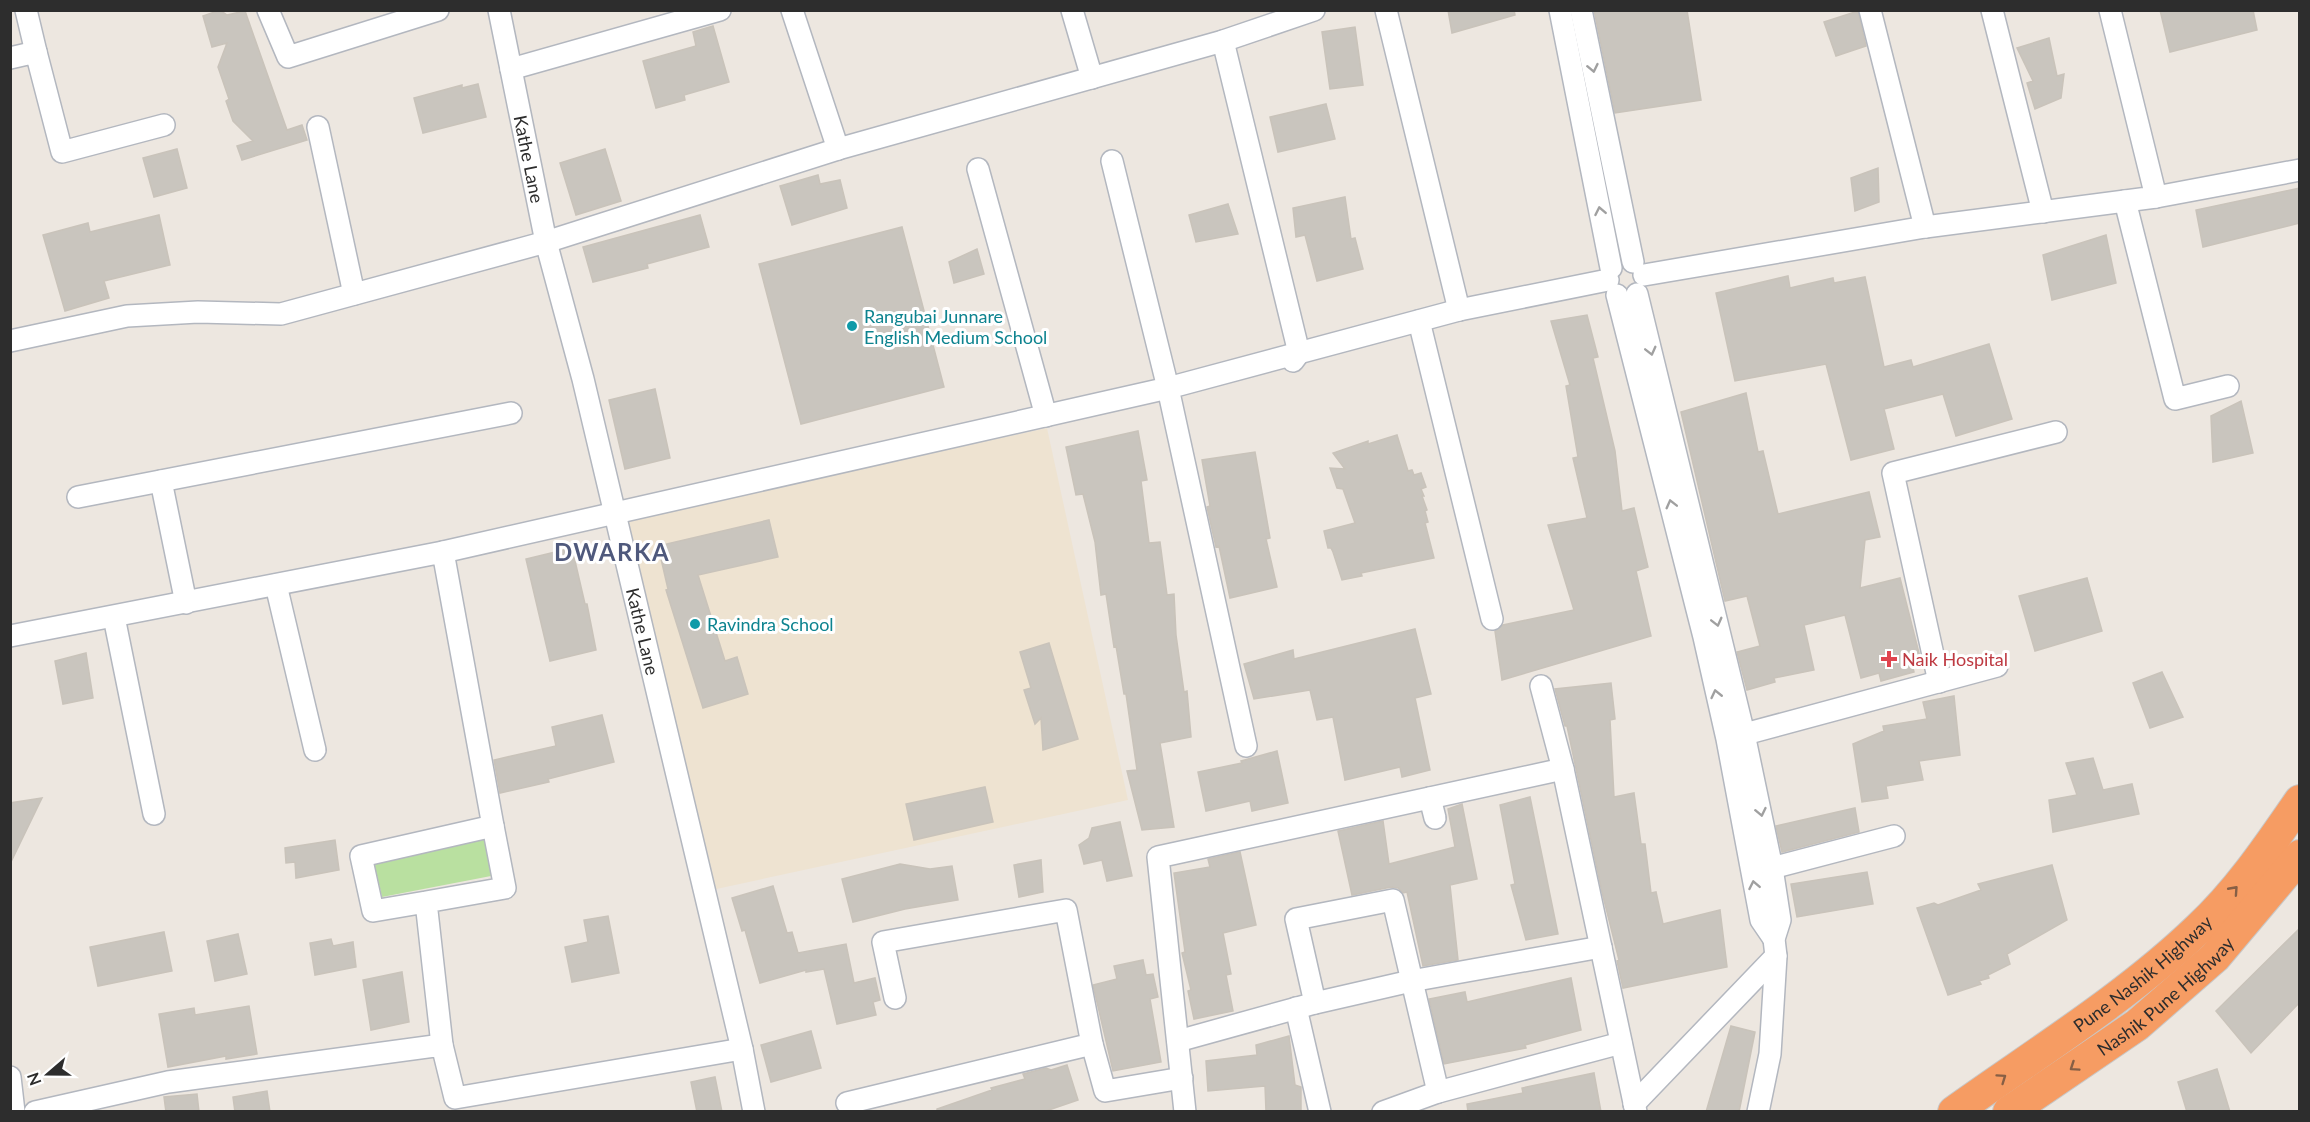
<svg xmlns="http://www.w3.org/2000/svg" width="2310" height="1122" font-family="Lato,sans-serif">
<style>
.education{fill:#eee3d1}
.green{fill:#b9e0a0}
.building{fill:#c9c5be;stroke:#c9c3ba;stroke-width:1.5}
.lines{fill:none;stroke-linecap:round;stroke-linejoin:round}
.minor-casing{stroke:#b3b7bf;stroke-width:24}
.highway-casing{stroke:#c8c8c8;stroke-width:34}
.minor{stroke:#fff;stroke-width:21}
.highway{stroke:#f69c63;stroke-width:32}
.oneway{stroke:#a0a0a0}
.oneway2{stroke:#875f45}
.culture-dot{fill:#0f9aa8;stroke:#fff;stroke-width:2}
.health-dot{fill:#e0444e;stroke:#fff;stroke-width:2}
.labels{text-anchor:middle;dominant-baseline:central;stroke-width:6;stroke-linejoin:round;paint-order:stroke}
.street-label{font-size:18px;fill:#2d2d2d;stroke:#fff}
.culture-label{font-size:18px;fill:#0d838f;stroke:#fff;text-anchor:start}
.health-label{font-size:18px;fill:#be3a42;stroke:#fff;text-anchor:start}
.district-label{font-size:24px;font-weight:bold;letter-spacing:1.5px;fill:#4f597c;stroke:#fff}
</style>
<rect width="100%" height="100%" fill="#ede7e0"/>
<!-- education -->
<path class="education" d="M1047,428L1128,800L707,891L626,519Z"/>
<!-- green -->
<path class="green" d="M485,838L491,876L382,897L374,863Z"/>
<!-- building -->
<path class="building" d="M220,10L227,15L245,11L287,130L302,125L307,140L242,160L237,146L253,141L233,121L226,101L229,99L218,67L227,43L212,47L203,16Z
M1448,10H1514L1515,15L1452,33Z
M1594,10H1687L1701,100L1615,113Z
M2160,10H2253L2257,30L2170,52Z
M1858,11L1866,46L1836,56L1824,22Z
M713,26L729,82L684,95L685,100L656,108L643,61L696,46L693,32Z
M1355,27L1363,85L1330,89L1322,32Z
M2049,38L2057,76L2064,74L2061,98L2035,109L2027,83L2033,81L2017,48Z
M478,84L486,117L423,133L414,98L462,85V88Z
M1326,104L1335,139L1278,152L1270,117Z
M177,149L187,188L154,197L143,158Z
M605,149L621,201L576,215L560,163Z
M1878,168L1879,202L1855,211L1851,178Z
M818,175L820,184L840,180L847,208L792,225L780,186Z
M2300,188V223L2203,247L2196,210Z
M1345,197L1351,239L1355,238L1363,269L1317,281L1305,235L1296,237L1293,208Z
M1228,204L1238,234L1196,242L1189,215Z
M159,215L170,265L104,281L109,298L65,311L43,235L88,223L90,232Z
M700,215L709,247L647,264L648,268L593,282L583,247Z
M902,227L944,387L801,424L759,264Z
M2106,235L2116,283L2052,300L2043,255Z
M977,249L984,274L954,283L949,262Z
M1788,276L1790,288L1833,278L1834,283L1865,277L1884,367L1911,360L1913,367L1989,344L2012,419L1956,436L1943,394L1884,409L1894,449L1851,460L1826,364L1735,381L1716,293Z
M1587,315L1598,357L1593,358L1615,451L1622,511L1634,508L1648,567L1636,571L1651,636L1502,680L1495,631L1503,625L1574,610L1548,525L1587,518L1573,458L1578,457L1566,386L1570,385L1551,321Z
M655,389L670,458L625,469L609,400Z
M1746,393L1758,452L1763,451L1778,514L1869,492L1880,537L1865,540L1860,588L1900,578L1921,661L1912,664L1914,672L1881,681L1879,673L1861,678L1845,615L1804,625L1814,670L1774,678L1775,682L1747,690L1737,652L1760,646L1747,596L1725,601L1681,412Z
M2241,401L2253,453L2213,462L2211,416Z
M1138,431L1147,480L1141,481L1149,543L1160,542L1167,595L1174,594L1176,635L1184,692L1187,691L1191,737L1160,743L1174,827L1142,830L1127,771L1137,770L1126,694H1124L1116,646L1114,647L1106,594L1101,595L1095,542L1083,494L1076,495L1066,447Z
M1397,435L1408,471L1412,470L1414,475L1421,473L1426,487L1421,489L1424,496H1422L1427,510L1425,511L1428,522L1425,523L1434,558L1361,573L1362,576L1342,580L1333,552L1331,548H1328L1324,531L1355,523L1343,489L1337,488L1330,468L1345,469L1333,453L1368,441V444Z
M1255,452L1270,538L1266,539L1277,587L1230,598L1219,546L1216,547L1207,507L1210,506L1202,460Z
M769,520L778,557L698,575L725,661L737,657L748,694L703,708L666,590L668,589L658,546Z
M572,548L585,604H587L596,650L550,661L526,559Z
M2087,578L2102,631L2035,651L2019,596Z
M1415,629L1431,694L1415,698L1430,770L1402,777L1400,767L1345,780L1333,717L1317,720L1310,690L1254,699L1244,664L1293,650L1294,659Z
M1049,643L1078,739L1043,750L1041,718L1035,724L1024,690L1031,688L1020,652Z
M86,653L93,698L63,704L55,661Z
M2162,672L2183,717L2150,728L2133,683Z
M1611,683L1615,719L1610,720L1614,797L1634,793L1641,844H1645L1651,893L1656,892L1663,924L1720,910L1727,967L1623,988L1617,961L1619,960L1602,892L1567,726H1565L1555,689Z
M1954,696L1960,755L1919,761L1923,780L1886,786L1888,798L1862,802L1853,744L1884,731L1883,726L1927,719L1923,702Z
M602,715L614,762L548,779L549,782L500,793L494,760L556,746L552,727Z
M1277,751L1288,803L1252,811L1250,801L1206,811L1198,772L1242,763L1241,761Z
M2093,758L2103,790L2132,784L2139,814L2053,832L2049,800L2077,795L2066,763Z
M985,787L993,822L914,840L906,804Z
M1530,797L1558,934L1526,940L1511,885L1515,884L1500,805Z
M42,798L10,864V803Z
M1462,804L1477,879L1450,885L1458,960L1423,966L1407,892L1403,893L1398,888L1391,887L1352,895L1338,831L1383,821L1389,864L1455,847L1448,809Z
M1855,808L1859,832L1782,852L1776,826Z
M1120,822L1132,876L1107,881L1102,860L1084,864L1079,845L1089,838L1092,828Z
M335,840L339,870L296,878L295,862L286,863L285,848Z
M1240,852L1256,925L1223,933L1231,974L1226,975L1233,1011L1194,1019L1188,991L1191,990L1182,953L1185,952L1174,873L1210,867L1208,859Z
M1041,860L1043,892L1019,897L1014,865Z
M900,864L930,869L952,866L958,900L905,909L853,922L842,879Z
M2052,865L2067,920L2007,954L2010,964L1988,975L1989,978L1979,981L1981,984L1948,995L1917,908L1934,903L1938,905L1981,890L1978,884Z
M1867,872L1873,904L1797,917L1791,884Z
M773,886L787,933L792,932L798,953L846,944L854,983L875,978L880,1000L873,1002L876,1015L837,1024L824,969L806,972V970L760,983L745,930L742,931L732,898Z
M608,916L619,973L572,982L565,947L588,942L584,920Z
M2300,928V1002L2251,1053L2216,1011Z
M164,932L172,971L98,986L90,947Z
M238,934L247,974L215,981L207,941Z
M331,939L333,946L353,942L356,967L315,975L310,943Z
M1143,960L1146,975L1153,974L1158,997L1150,999L1161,1062L1113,1071L1093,985L1117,979L1114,966Z
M402,972L409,1022L371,1030L363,980Z
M1571,978L1581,1030L1525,1045L1526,1048L1444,1064L1429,999L1465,992L1467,1002Z
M249,1006L257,1054L226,1059V1056L168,1067L159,1014L194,1008L195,1015Z
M1731,1026L1755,1032L1739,1112H1706Z
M811,1031L821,1068L771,1082L761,1045Z
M1289,1036L1295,1085L1301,1087V1112L1266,1111L1265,1086L1208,1091L1206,1061L1257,1055L1256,1045Z
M1067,1065L1078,1100L1043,1112H937V1109L992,1090L991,1088L1025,1079L1023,1074L1046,1068L1051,1070Z
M2217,1069L2230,1112H2187L2178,1082Z
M1594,1073L1601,1112H1468L1467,1104L1523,1093L1522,1088Z
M715,1077L722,1112H697L691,1082Z
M267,1091L270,1112H235L233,1097Z
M197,1094L199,1112H166L164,1097Z"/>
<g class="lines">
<defs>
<g id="minor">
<path d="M26,10L36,52"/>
<path d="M268,10L288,57L438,10"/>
<path id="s1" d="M499,10L546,242L583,379L742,1049L754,1112"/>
<path d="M792,10L838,149"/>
<path d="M1072,10L1092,78"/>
<path d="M1386,10L1459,310"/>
<path d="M1560,10L1611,268"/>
<path d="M1581,10L1633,262"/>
<path d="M1870,10L1925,227"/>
<path d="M1992,10L2043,212"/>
<path d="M1223,41L1314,10"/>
<path d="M10,58L36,52L62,152L164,125"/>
<path d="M511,69L720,10"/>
<path d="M318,127L354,294"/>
<path d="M978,169L1046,416"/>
<path d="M2156,197L2300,170"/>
<path d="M2125,201L2175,399L2228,386"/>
<path d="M1644,275L1925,227L2156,197L2110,10"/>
<path d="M1637,294L1744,734L1772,868L1780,920L1774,939L1776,956L1770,1054L1758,1112"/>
<path d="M1617,295L1704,637L1727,739L1761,920L1774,939"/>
<path d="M1419,321L1492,619"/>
<path d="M10,341L127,316L198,312L281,314L546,242L838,149L1223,41L1299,353L1293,361"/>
<path d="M161,481L186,603"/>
<path d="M78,497L511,413"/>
<path d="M443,552L1168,388L1112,161"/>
<path d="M276,585L315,750"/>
<path d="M114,617L154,814"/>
<path d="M10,636L443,552L493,826"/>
<path d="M1939,682L1893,473L2056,432"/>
<path d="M1541,686L1563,769L1636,1112"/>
<path d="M1730,738L1997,666"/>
<path d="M1246,746L1168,388L1459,310L1608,280"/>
<path d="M1430,798L1435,818"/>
<path d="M1772,868L1894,836"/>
<path d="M426,902L505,888L493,826L361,856L373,911L426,902L442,1045"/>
<path d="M1315,1003L1411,981L1601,947"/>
<path d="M1296,1008L1320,1112"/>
<path d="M1178,1041L1315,1003L1296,919L1393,900L1438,1092"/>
<path d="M1092,1044L1105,1091L1182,1078"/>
<path d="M10,1077L14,1112"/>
<path d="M847,1103L1092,1044L1066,910L883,942L895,998"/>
<path d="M1634,1104L1776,956"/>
<path d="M35,1112L168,1082L442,1045L455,1098L742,1049"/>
<path d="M1185,1112L1158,857L1563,769"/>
<path d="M1383,1112L1438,1092L1621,1043"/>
</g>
<g id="highway">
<path id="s2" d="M1954,1112C2035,1054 2126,998 2198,929C2238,892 2269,846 2300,801"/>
<path id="s3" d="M2009,1112L2137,1025L2215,957L2300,856"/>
</g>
</defs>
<!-- minor casing -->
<use href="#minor" class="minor-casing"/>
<!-- highway casing -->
<use href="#highway" class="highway-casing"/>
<!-- minor -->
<use href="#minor" class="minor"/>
<!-- highway -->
<use href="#highway" class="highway"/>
</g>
<!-- one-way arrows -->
<defs><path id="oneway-chevron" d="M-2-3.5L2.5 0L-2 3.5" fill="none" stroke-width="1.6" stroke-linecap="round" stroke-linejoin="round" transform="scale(1.5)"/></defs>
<g class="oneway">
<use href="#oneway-chevron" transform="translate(1593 68) rotate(78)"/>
<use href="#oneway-chevron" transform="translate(1600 211) rotate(-101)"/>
<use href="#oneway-chevron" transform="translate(1651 351) rotate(76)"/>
<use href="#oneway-chevron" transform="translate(1671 504) rotate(-104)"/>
<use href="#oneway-chevron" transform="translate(1717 622) rotate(76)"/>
<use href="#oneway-chevron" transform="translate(1716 694) rotate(-103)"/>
<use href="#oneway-chevron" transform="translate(1761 812) rotate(78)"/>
<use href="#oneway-chevron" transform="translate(1754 885) rotate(-101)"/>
</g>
<g class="oneway2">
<use href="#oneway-chevron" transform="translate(2234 890) rotate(-48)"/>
<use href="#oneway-chevron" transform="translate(2074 1067) rotate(146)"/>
<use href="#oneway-chevron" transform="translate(2002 1078) rotate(-35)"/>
</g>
<!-- markers -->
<g class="culture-dot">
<circle cx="852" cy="326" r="6"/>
<circle cx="695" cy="624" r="6"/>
</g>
<path class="health-dot" d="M1886 650h6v6h6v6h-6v6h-6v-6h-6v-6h6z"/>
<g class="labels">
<!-- street labels -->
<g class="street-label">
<text stroke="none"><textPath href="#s1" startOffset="152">Kathe Lane</textPath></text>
<text stroke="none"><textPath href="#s1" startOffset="638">Kathe Lane</textPath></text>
<text stroke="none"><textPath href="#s2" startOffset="234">Pune Nashik Highway</textPath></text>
<text stroke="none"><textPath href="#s3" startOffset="195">Nashik Pune Highway</textPath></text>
</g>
<!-- culture labels -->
<g class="culture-label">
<text x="864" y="316">Rangubai Junnare<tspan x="864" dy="21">English Medium School</tspan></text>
<text x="707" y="624">Ravindra School</text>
</g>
<!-- health labels -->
<g class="health-label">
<text x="1902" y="659">Naik Hospital</text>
</g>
<!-- district labels -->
<g class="district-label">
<text x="612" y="551">DWARKA</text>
</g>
</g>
<!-- border -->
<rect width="2310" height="1122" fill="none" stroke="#2d2d2d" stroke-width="24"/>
<!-- north arrow -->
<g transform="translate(48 1074) rotate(250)" stroke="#ffffff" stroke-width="4.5" paint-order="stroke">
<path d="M0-4.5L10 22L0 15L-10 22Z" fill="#2d2d2d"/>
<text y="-9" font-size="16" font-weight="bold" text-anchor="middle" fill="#2d2d2d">N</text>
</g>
</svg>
